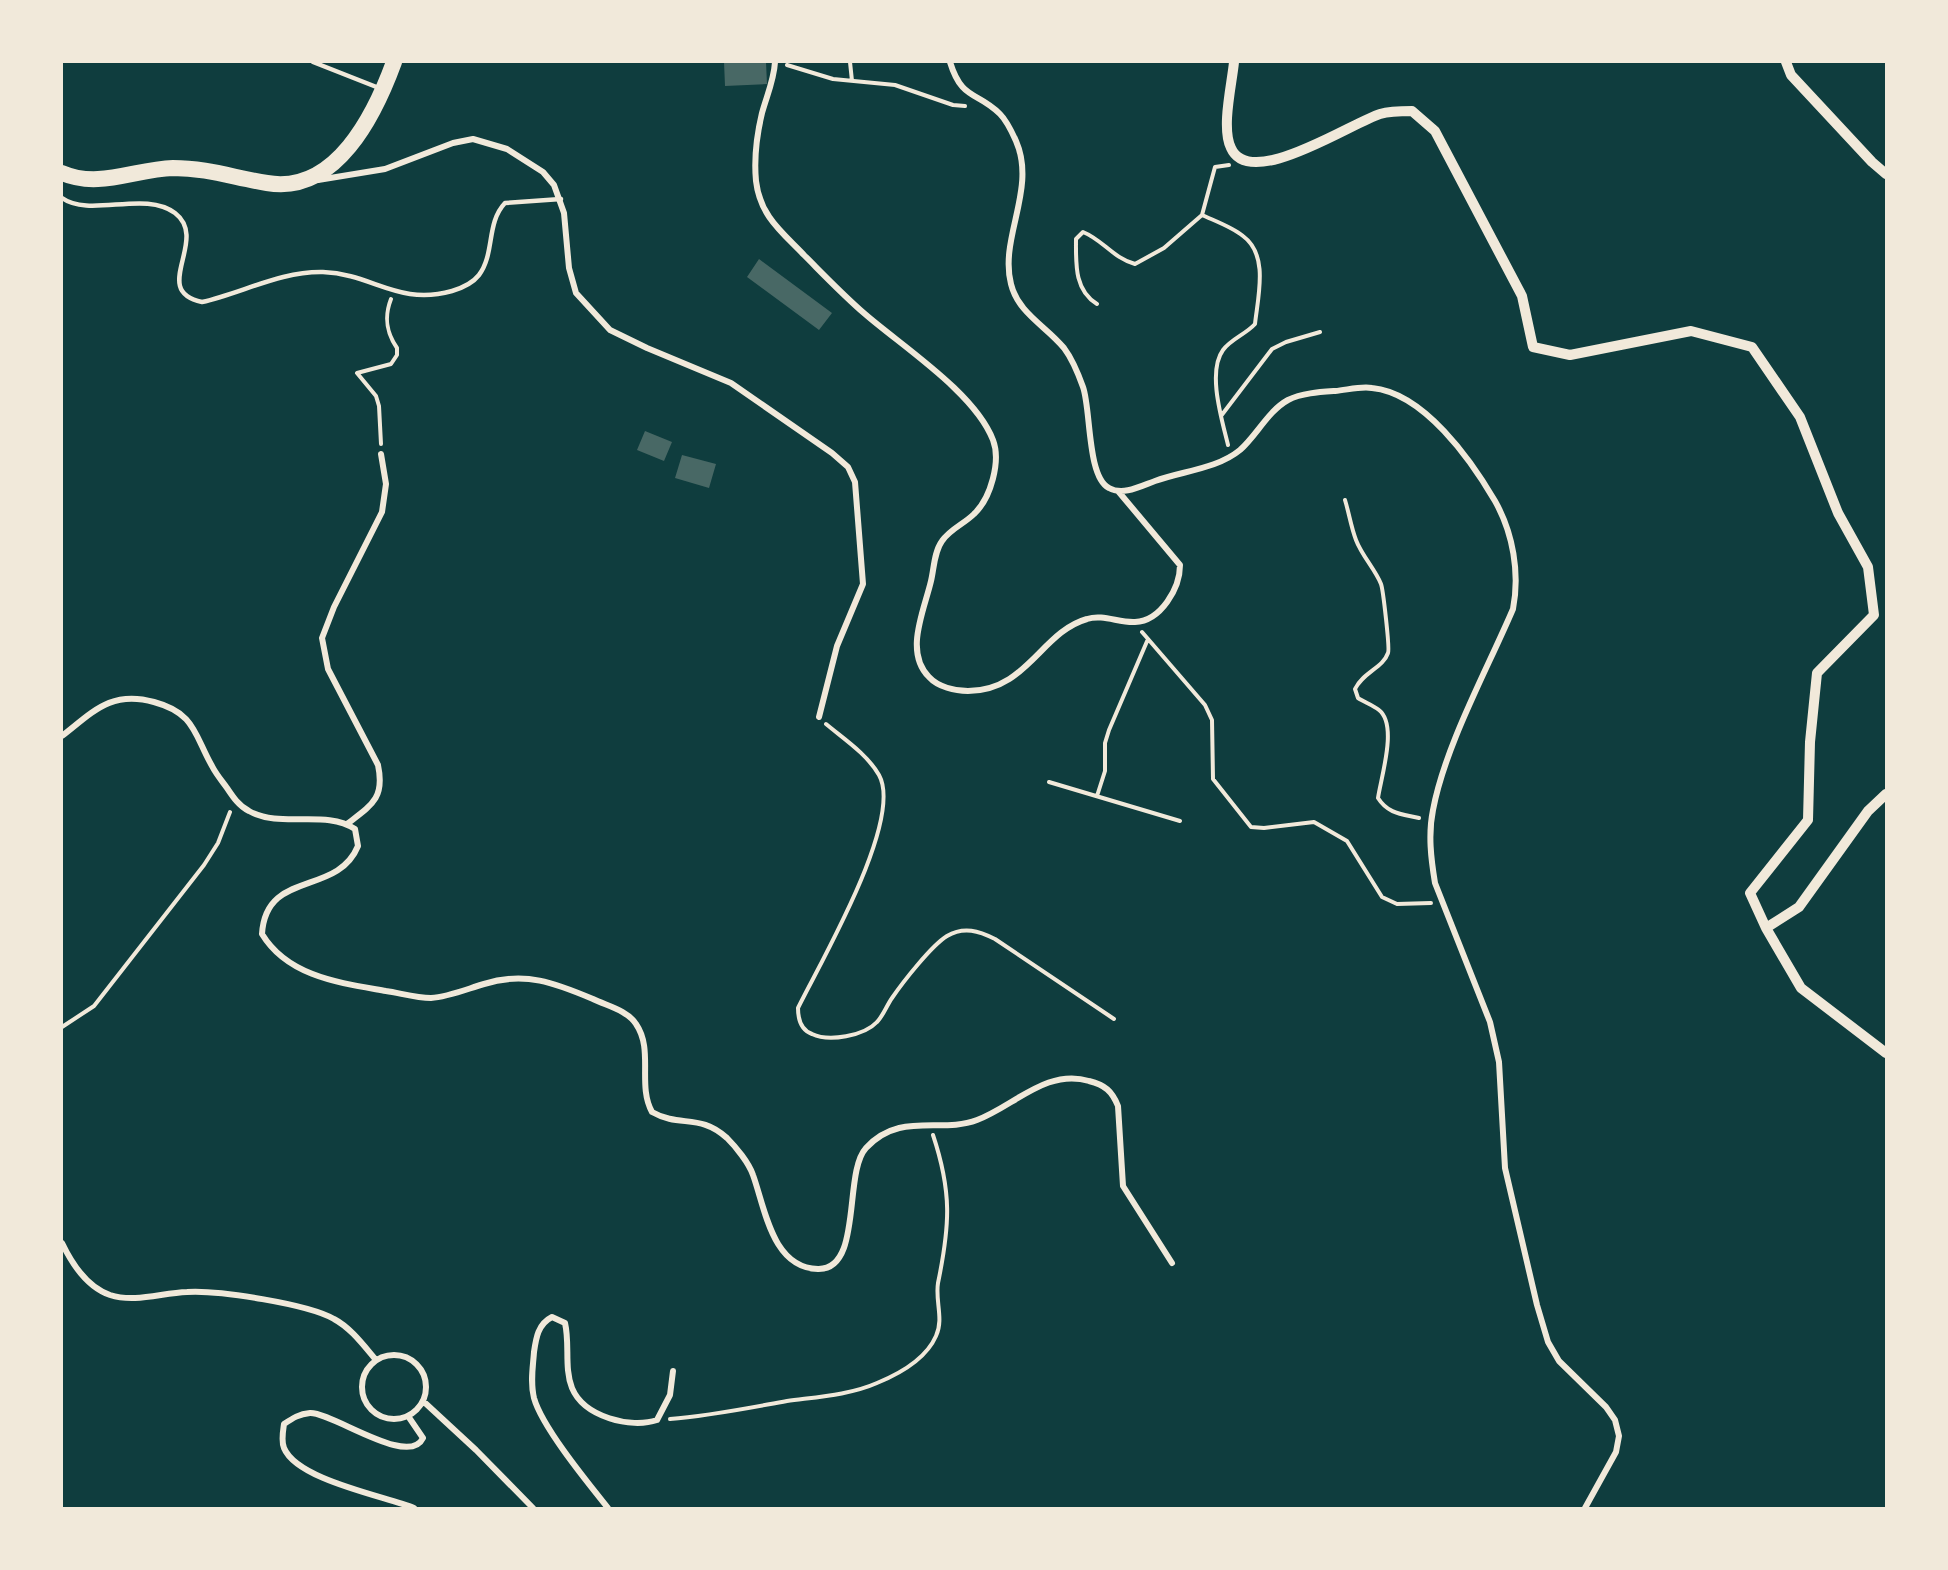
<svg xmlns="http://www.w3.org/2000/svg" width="1948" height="1570" font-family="Helvetica,sans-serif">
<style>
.building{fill:#486865}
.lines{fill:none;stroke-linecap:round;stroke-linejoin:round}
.path{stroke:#f1e9da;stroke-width:4}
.service{stroke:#f1e9da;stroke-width:4.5}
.minor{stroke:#f1e9da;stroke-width:6}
.tertiary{stroke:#f1e9da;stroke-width:10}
.trunk{stroke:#f1e9da;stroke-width:16}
</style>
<rect width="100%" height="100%" fill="#0f3d3e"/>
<!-- building -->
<path class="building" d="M724,62H766L767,84L725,86Z
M759,259L832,313L819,330L747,277Z
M645,431L672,442L664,461L637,450Z
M682,455L716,464L709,488L675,478Z"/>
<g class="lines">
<!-- path -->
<path class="path" d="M850,62L852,81
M787,65L833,79L895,85L953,105L965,106
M1097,304C1074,290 1076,263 1076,239L1083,232C1103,240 1113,258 1135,264L1164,248L1202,215
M1221,416L1272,349L1286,342L1320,332
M381,444L379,406L376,396L357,373L391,364L397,355V348C386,332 384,317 391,299
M1228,445C1222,420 1207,372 1223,350C1231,339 1246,334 1255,324C1258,296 1269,255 1243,236C1232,227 1215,221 1202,215L1215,167L1229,165
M1345,500C1349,513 1351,527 1356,540C1362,556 1375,569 1381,584C1383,589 1390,649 1388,653C1383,668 1363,672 1355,689L1358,698C1364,702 1373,705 1379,710C1398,725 1381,777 1378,798C1388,814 1402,814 1419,818
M1142,632L1205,705L1212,720L1213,779L1251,827L1264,828L1314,822L1347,841L1382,897L1397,904L1431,903
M826,724C844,739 867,754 879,775C904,820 820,963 798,1008C798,1019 801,1030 812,1034C829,1042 864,1036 877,1022C883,1016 887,1005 892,998C903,982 931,946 947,936C964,926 979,931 995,939L1114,1019
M1049,782L1180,821
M1097,796L1105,771V743L1109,730L1148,639
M62,1027L94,1006L204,865L218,843L230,812
M670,1419C709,1416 748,1408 787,1401C816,1397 850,1395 877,1383C899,1374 926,1359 936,1336C944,1319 935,1301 938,1283C950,1225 952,1192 933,1135"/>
<!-- service -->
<path class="service" d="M313,62L379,88
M62,198C90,218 145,190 175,213C210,240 149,291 202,302C242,293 281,271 323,272C373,274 398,306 452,291C462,288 472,284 479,275C495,254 486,223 505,203L561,199"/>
<!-- minor -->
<path class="minor" d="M775,62C774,80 767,95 762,113C757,134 754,160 756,181C760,216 782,232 804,255C824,275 843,295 865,314C903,347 975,393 993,440C1001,461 991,498 974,514C964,524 950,529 942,541C934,552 934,569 931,581C924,611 904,652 929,677C938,687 955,691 968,691C1027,691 1041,632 1087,619C1103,614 1119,623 1135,622C1161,621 1180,588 1180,565L1118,491
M950,62C962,101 977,91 1000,114C1007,121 1012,132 1016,141C1037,189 999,238 1011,284C1018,313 1046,326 1064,348C1073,360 1078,373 1083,387C1091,409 1087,477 1109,488C1123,496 1141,486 1155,481C1182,471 1217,469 1240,450C1257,435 1268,411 1288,400C1302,393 1320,392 1335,391C1347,390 1361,386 1372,388C1424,393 1471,460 1495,501C1513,533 1520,573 1513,609C1487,670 1445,746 1433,810C1428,834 1431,859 1435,883L1490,1022L1499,1062L1505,1168L1537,1305L1548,1342L1559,1361L1606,1407L1615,1420L1619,1436L1616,1452L1585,1508
M318,180L385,169L453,143L473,139L507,149L543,172L554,185L564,213L569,268L576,293L610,330L647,348L731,383L832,453L848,467L855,482L863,584L837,646L819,717
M62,736C93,712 111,690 154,702C195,713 194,734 212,766C216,774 222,781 227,788C233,797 239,806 249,811C281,829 325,809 355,829L358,846C337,897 266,869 262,934C288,977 341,983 386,991C400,993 416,998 431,998C448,997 467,989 484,984C525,971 555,983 593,999C607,1006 627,1010 636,1024C654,1050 637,1085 652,1112C680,1128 700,1113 727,1138C736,1147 749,1163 753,1175C765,1208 772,1268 818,1269C863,1270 843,1173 866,1148C900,1111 941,1134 977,1120C1014,1106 1047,1068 1089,1081C1105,1085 1112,1091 1118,1106L1123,1186L1172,1263
M347,824C372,805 385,798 378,765L328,669L322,638L334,607L382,512L386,484L381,454
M62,1243C72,1264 87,1287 110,1295C135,1303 161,1293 187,1292C218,1290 308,1304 334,1319C351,1328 364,1346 376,1360
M362 1387a32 32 0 1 1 64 0a32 32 0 1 1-64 0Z
M423,1401L476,1450L533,1508
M408,1416L423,1438C409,1468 332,1412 310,1413C299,1414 293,1418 284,1424C283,1431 281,1441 284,1448C297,1480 384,1496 414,1508
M608,1508C588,1483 542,1427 534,1398C530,1382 533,1367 534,1352C536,1338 538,1324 552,1317L565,1323C570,1344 564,1368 572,1388C584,1417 631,1429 657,1420L670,1395L673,1371"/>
<!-- tertiary -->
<path class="tertiary" d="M1234,62C1232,84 1221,128 1231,148C1250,191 1351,123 1380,114C1390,111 1402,111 1412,111L1435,131L1522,296L1533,347L1570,355L1691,331L1752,347L1800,417L1838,513L1868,567L1874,615L1817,673L1810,742L1808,820L1750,893L1766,928L1799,907L1868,811L1886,794
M1786,62L1791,75L1872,162L1886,174
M1766,928L1801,988L1886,1053"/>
<!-- trunk -->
<path class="trunk" d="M62,173C99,189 135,169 173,168C207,168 235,178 267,183C336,195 375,114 394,62"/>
</g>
<!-- border -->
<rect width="1948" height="1570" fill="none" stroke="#f1e9da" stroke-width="126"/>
</svg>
